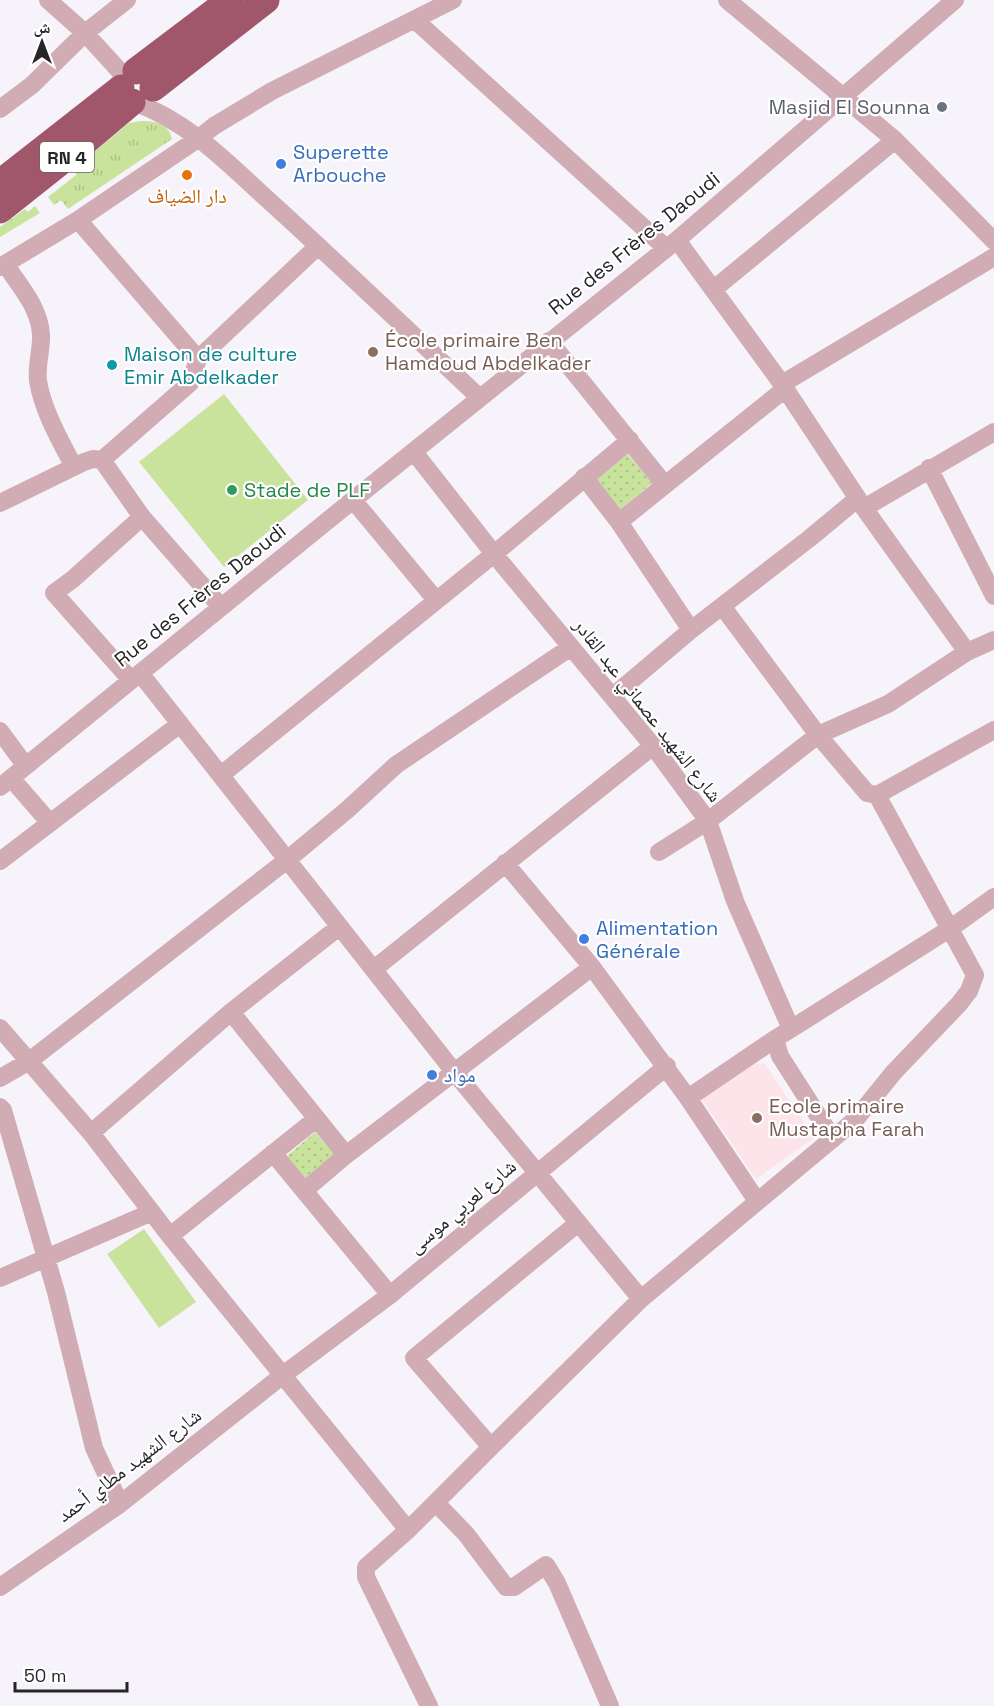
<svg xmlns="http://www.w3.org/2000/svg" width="994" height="1706" font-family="'Space Grotesk','Noto Naskh Arabic',sans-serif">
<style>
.education{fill:#fde3ea}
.grass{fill:url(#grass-tufts)}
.park{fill:url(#park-dots)}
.pitch{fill:#c9e39d}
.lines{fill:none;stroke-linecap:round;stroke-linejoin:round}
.minor{stroke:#d1acb5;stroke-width:18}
.highway{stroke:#a0576b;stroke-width:27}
.worship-dot{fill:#6b7280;stroke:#fff;stroke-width:2}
.shop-dot{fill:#3f7fe0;stroke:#fff;stroke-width:2}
.food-dot{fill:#e8710a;stroke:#fff;stroke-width:2}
.education-dot{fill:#8d6e63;stroke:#fff;stroke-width:2}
.culture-dot{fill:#0f9aa8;stroke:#fff;stroke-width:2}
.leisure-dot{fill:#2e9e5b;stroke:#fff;stroke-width:2}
.labels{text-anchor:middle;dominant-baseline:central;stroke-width:4.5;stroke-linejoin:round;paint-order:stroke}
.shield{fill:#fff;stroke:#676668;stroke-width:1.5}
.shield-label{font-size:18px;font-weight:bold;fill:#262527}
.worship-label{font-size:20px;fill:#5b616d;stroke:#fff;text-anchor:end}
.shop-label{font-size:20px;fill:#366cbe;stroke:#fff;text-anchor:start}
.food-label{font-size:20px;fill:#c56008;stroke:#fff}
.street-label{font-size:20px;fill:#262527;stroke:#fff}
.education-label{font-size:20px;fill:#785e54;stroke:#fff;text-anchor:start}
.culture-label{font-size:20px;fill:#0d838f;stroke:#fff;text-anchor:start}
.leisure-label{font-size:20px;fill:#27864d;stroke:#fff;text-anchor:start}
</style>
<defs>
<pattern id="grass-tufts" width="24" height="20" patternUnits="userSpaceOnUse" patternTransform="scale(1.5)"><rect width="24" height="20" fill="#c9e39d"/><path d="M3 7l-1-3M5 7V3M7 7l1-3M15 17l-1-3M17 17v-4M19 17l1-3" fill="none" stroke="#acc387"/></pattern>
<pattern id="park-dots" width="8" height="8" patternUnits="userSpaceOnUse" patternTransform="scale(1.5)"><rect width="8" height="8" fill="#c9e39d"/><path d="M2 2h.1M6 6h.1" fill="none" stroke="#acc387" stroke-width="1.8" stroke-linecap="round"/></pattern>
</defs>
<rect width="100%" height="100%" fill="#f6f4fa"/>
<!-- education -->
<path class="education" d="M753,1063L765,1064L814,1138L756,1179L701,1098Z"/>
<!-- grass -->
<path class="grass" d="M141,121C155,121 169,123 172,139L68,209L61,200L54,205L48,197L76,175V167L129,123Z
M35,206L40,213L0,237V227L25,209L28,212Z"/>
<!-- park -->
<path class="park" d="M625,451L652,483L620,510L593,477Z
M315,1132L334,1154L304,1179L286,1157Z"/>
<!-- pitch -->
<path class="pitch" d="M224,394L308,500L224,567L139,462Z
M144,1229L196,1302L159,1328L107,1254Z"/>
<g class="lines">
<!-- minor -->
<path class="minor" d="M48,0L85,33L125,77
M727,0L895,140L994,241
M415,20L666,248
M136,103C192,123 233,169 277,208C346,271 413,335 480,398
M0,109L32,85L85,33L127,0
M78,220L198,359
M677,240L782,384L864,508L967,652
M5,264C20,286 39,307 41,334C42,349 36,365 38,381C43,411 60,440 74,467
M0,267L78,220L199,138L214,126L272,91L453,0
M714,289L895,140
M549,341L665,485L785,389
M782,384L994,257
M414,452L494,554L653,746L708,821L735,901L791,1029
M929,468L994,596
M584,477L619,522L691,630
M353,500L436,600
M0,503L84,462L93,459L102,460
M864,508L994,432
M619,522L665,485
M221,607L142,517L102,460L190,383L198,359L318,246
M140,673L455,1073L641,1299
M131,680L54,593L73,579L142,517
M613,696L691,630L810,538L857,499
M0,731L25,765
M221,775L494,554L630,440
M11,778L50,823
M0,787L353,500L677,240L955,0
M877,795L994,730
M659,852L708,821L818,735L888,704L967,652L994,640
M0,861L180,724
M505,863L592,967L688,1098L775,1039L951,928L994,897
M374,969L653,746
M231,1012L346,1155
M0,1028L91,1133L170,1236L408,1530L491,1447L641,1299L855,1120L894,1072L959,1004L969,991L975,975L877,795L867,793L818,735L722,606
M775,1039L780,1056L833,1139
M0,1078L28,1062L287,860L347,810L396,765L571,647
M688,1098L757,1201
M0,1107L3,1110L56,1292L94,1448L120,1504
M91,1133L231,1012L339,927
M273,1153L390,1295
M305,1190L346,1155L592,967
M170,1236L316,1119
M0,1278L152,1212
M491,1447L414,1358L578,1223
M436,1503L466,1534L506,1587H514L546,1565L557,1583L610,1706
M408,1530L366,1567V1577L429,1706
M0,1587L120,1504L283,1375L390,1295L667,1066"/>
<!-- highway -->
<path class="highway" d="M136,71L230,0
M153,88L266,0
M0,183L121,88
M0,210L68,156L132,102"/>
</g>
<!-- markers -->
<circle class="worship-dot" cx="942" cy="107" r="6"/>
<g class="shop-dot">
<circle cx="281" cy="164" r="6"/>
<circle cx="584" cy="939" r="6"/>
<circle cx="432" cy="1075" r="6"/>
</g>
<circle class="food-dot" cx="187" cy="175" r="6"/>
<g class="education-dot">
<circle cx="373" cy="352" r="6"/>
<circle cx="757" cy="1118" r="6"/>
</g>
<circle class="culture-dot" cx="112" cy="365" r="6"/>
<circle class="leisure-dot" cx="232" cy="490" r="6"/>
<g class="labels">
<!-- shield labels -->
<rect class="shield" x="40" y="142" width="54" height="30" rx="4.5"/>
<g class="shield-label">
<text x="67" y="157">RN 4</text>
</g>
<!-- worship labels -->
<g class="worship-label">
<text x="930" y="107">Masjid El Sounna</text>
</g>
<!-- shop labels -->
<g class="shop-label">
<text x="293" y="152">Superette<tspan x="293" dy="23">Arbouche</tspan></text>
<text x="596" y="928">Alimentation<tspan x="596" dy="23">Générale</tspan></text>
<text x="444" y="1075">مواد</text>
</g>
<!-- food labels -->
<g class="food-label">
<text x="187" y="196">دار الضياف</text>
</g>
<!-- street labels -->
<g class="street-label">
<text transform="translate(634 243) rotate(-39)">Rue des Frères Daoudi</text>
<text transform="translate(200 595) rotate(-39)">Rue des Frères Daoudi</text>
<text transform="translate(648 710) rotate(52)">شارع الشهيد عصماني عبد القادر</text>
<text transform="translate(462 1206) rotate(-40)">شارع لعربي موسى</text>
<text transform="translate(129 1465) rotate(-37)">شارع الشهيد مطاي أحمد</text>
</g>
<!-- education labels -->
<g class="education-label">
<text x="385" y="340">École primaire Ben<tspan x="385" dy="23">Hamdoud Abdelkader</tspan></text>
<text x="769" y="1106">Ecole primaire<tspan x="769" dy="23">Mustapha Farah</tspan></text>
</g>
<!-- culture labels -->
<g class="culture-label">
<text x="124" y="354">Maison de culture<tspan x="124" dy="23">Emir Abdelkader</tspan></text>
</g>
<!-- leisure labels -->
<g class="leisure-label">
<text x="244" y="490">Stade de PLF</text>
</g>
</g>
<!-- north arrow -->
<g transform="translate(42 42)" stroke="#ffffff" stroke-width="4.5" paint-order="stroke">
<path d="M0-4.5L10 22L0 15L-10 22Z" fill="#262527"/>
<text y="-9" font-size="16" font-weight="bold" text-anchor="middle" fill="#262527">ش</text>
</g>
<!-- scale -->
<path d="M15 1682v9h112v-9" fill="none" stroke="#262527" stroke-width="3"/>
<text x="24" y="1682" font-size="18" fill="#262527" stroke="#ffffff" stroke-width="4.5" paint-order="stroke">50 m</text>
</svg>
